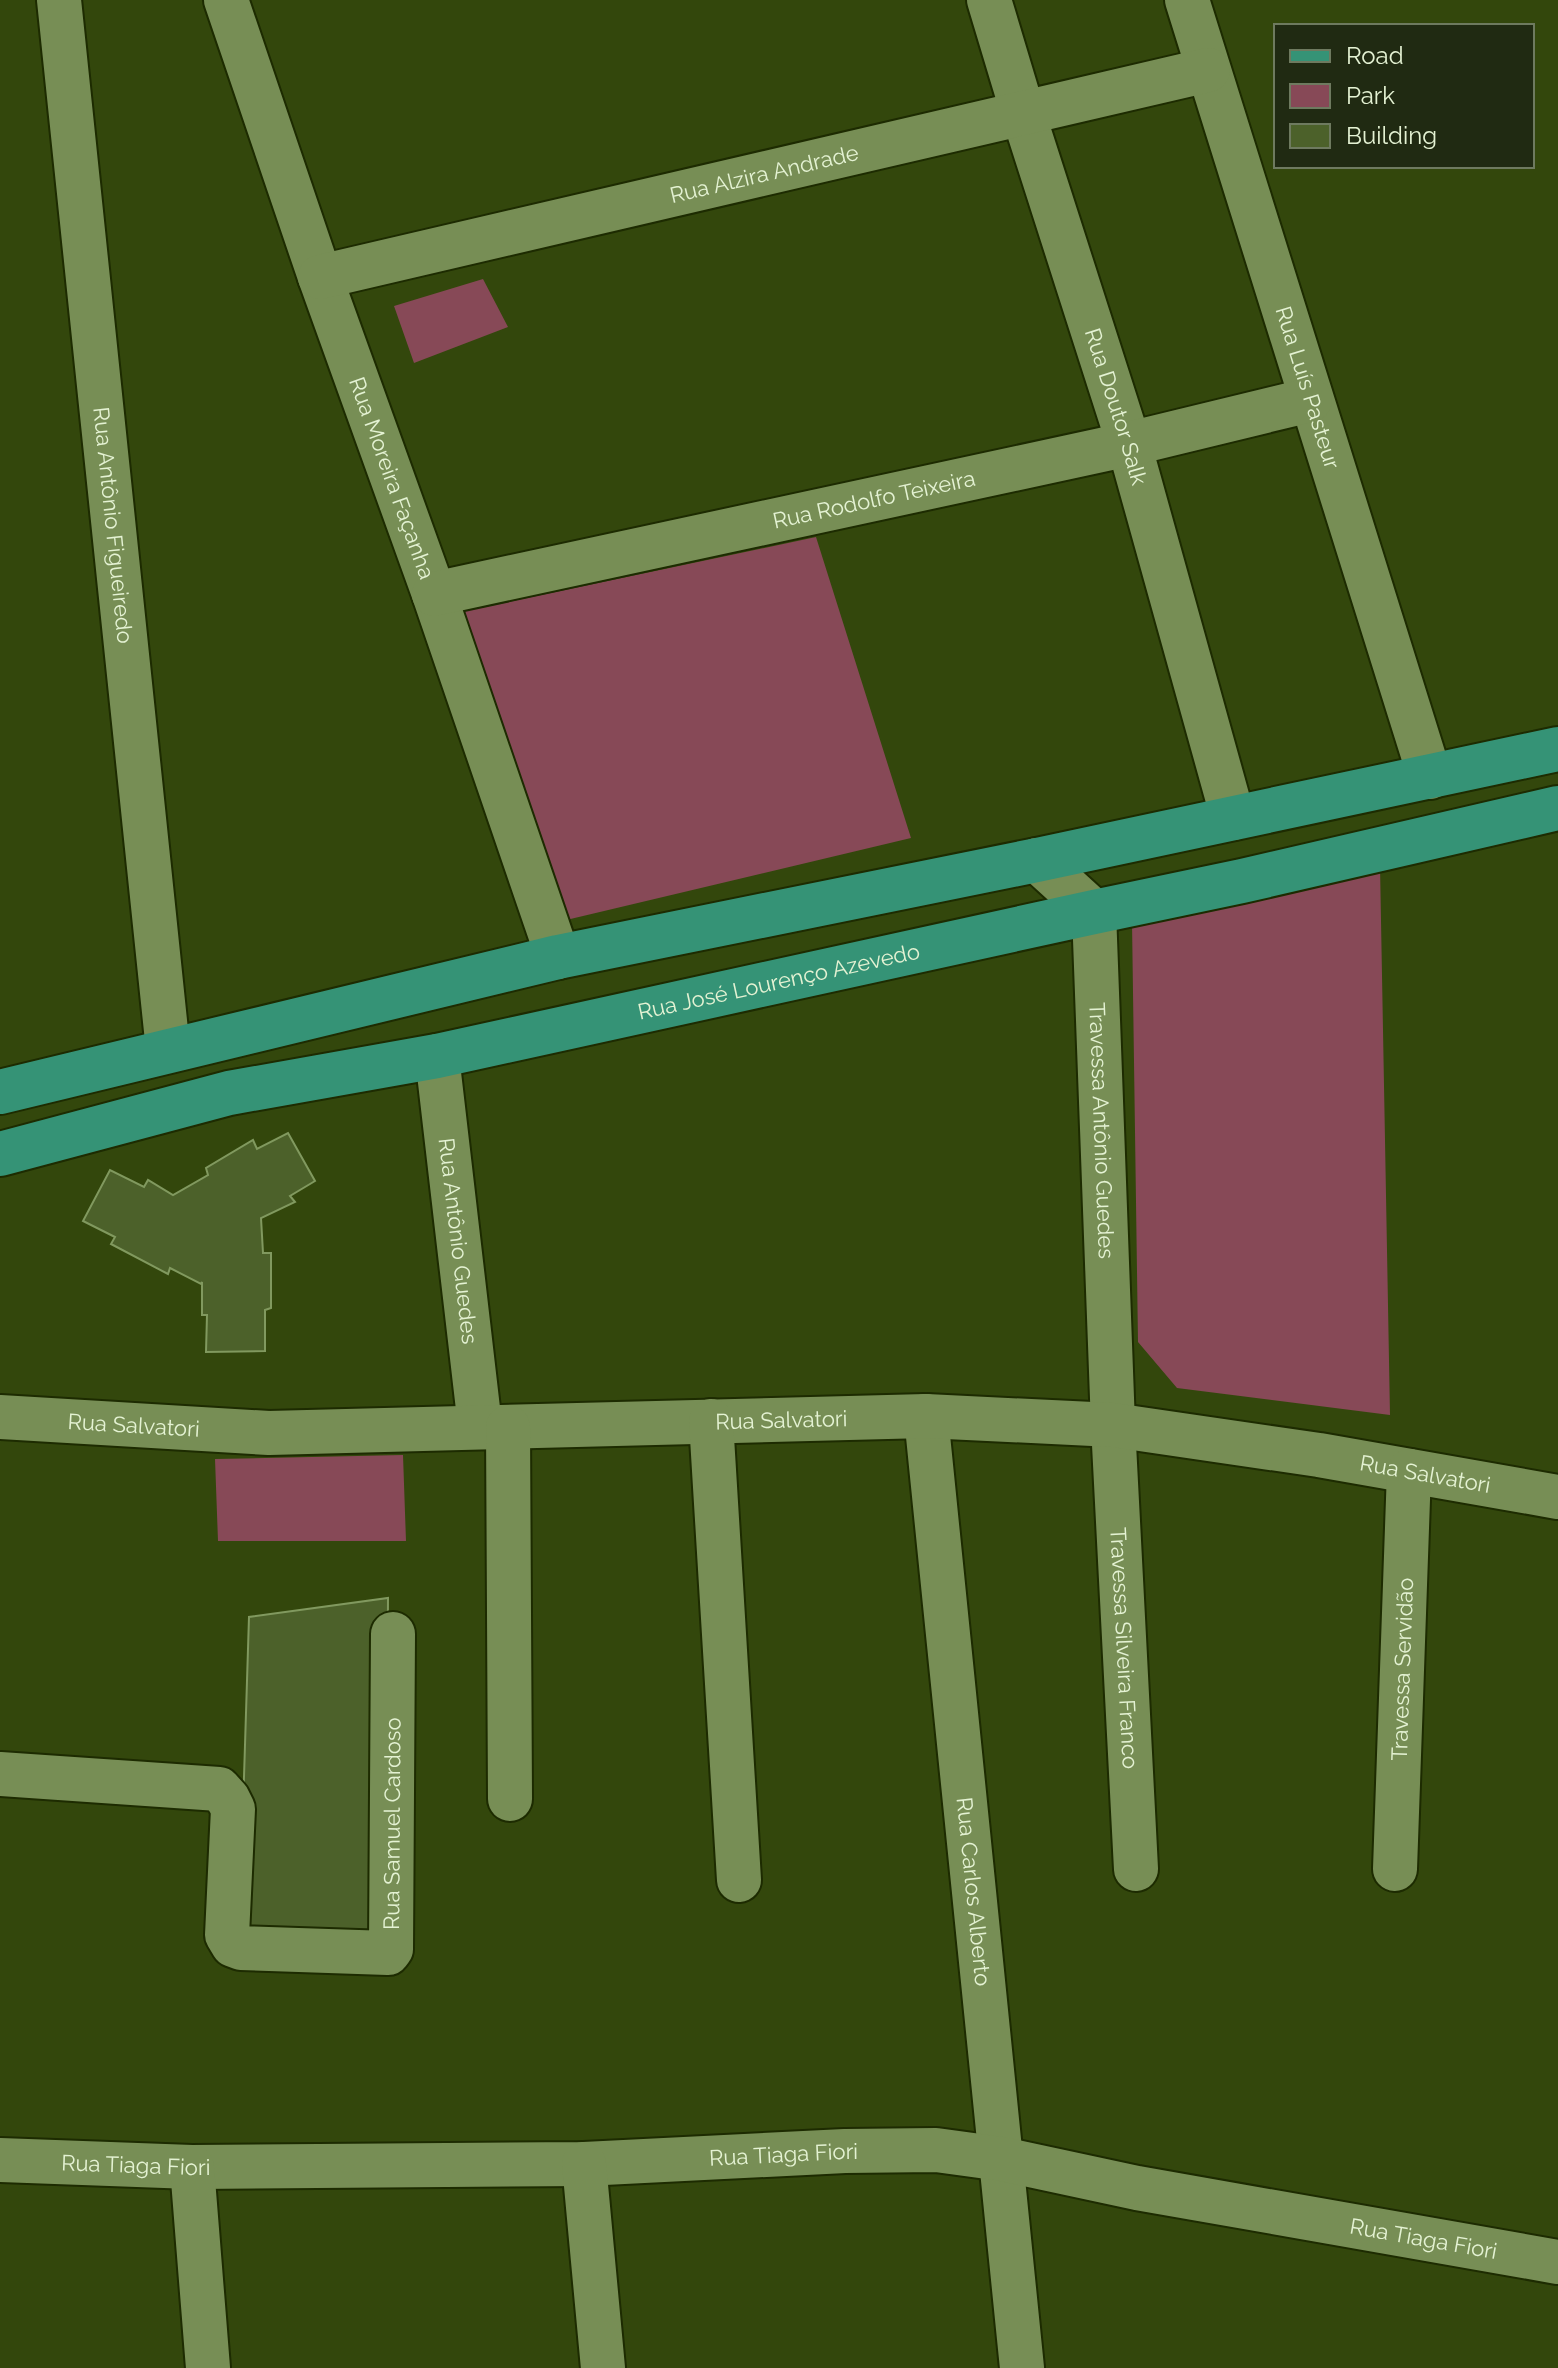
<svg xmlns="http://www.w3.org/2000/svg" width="1558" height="2368" font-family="Raleway,sans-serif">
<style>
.green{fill:#874957}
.building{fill:#4c612a;stroke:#81995f;stroke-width:2}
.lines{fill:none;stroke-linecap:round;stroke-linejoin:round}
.minor-casing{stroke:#1d2b01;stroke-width:48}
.major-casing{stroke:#1d2b01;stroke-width:48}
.minor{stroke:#778e55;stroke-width:44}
.major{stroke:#359376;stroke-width:44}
.labels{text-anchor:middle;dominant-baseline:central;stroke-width:6;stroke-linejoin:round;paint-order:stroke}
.street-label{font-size:22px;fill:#e4f2d3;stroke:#202a12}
</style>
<rect width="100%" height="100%" fill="#33470c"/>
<!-- green -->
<path class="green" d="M483,279L508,327L414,363L394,306Z
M816,537L911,838L562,921L464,609L480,608Z
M1380,865L1390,1415L1177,1388L1138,1342L1132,922Z
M403,1455L406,1541H218L215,1459Z"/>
<!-- building -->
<path class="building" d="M288,1133L315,1181L290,1196L295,1202L261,1218L263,1253H271V1308L265,1310V1351L206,1352L207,1315H202V1282L201,1284L170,1268L168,1274L111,1244L115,1237L83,1221L110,1170L144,1187L148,1180L173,1195L208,1175L206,1168L253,1140L257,1149Z
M388,1598L386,1947L239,1937L249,1617Z"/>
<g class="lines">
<defs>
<g id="minor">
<path id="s1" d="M59,0L168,1050"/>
<path id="s2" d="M226,0L320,277L434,594L558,957"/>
<path id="s3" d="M989,0L1023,113L1129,444L1233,818"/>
<path id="s4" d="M1187,0L1430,777"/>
<path id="s5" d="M320,277L1208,70"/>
<path id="s6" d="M434,594L1129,444L1310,400"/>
<path id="s7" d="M1037,860L1094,912L1113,1425L1136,1869"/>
<path id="s8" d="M437,1056L480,1426"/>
<path id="s9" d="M926,1416L1022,2368"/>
<path id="s10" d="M0,1417L269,1433L926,1416L1113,1425L1319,1455L1558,1497"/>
<path d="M711,1421L739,1880"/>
<path d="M508,1427L510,1799"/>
<path id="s11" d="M0,1774L219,1789L228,1799L233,1809L227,1935L233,1945L241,1948L388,1953L391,1949L393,1634"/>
<path id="s12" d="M1395,1869L1409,1471"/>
<path id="s13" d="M0,2160L192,2167L584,2164L845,2151L936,2150L1002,2159L1137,2188L1558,2262"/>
<path d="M584,2164L603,2368"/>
<path d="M192,2167L208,2368"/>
</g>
<g id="major">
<path d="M0,1092L558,957L1037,860L1558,749"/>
<path id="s14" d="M0,1154L229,1093L437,1056L1094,912L1242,881L1558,808"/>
</g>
</defs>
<!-- minor casing -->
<use href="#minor" class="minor-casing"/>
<!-- major casing -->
<use href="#major" class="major-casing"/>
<!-- minor -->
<use href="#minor" class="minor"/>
<!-- major -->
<use href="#major" class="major"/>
</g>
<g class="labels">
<!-- street labels -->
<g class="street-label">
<text stroke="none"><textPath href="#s5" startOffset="456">Rua Alzira Andrade</textPath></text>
<text stroke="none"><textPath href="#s4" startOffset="406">Rua Luís Pasteur</textPath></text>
<text stroke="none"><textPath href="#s3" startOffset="426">Rua Doutor Salk</textPath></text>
<text stroke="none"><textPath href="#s2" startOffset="506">Rua Moreira Façanha</textPath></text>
<text stroke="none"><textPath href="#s6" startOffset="450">Rua Rodolfo Teixeira</textPath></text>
<text stroke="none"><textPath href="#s1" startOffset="528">Rua Antônio Figueiredo</textPath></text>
<text stroke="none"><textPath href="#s14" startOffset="798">Rua José Lourenço Azevedo</textPath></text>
<text stroke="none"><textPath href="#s7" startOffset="296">Travessa Antônio Guedes</textPath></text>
<text stroke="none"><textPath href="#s8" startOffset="186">Rua Antônio Guedes</textPath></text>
<text stroke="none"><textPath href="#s10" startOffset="782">Rua Salvatori</textPath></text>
<text stroke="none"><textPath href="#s10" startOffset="134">Rua Salvatori</textPath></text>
<text stroke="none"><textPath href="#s10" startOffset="1430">Rua Salvatori</textPath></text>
<text stroke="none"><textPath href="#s7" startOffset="814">Travessa Silveira Franco</textPath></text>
<text stroke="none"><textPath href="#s12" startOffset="200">Travessa Servidão</textPath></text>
<text stroke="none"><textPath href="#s11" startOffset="668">Rua Samuel Cardoso</textPath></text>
<text stroke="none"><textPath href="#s9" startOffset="478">Rua Carlos Alberto</textPath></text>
<text stroke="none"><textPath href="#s13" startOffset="784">Rua Tiaga Fiori</textPath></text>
<text stroke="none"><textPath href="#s13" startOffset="136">Rua Tiaga Fiori</textPath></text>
<text stroke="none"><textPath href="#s13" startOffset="1432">Rua Tiaga Fiori</textPath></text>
</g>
</g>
<!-- legend -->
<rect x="1274" y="24" width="260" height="144" fill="#202a12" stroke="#6e7a5f" stroke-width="2"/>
<rect x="1290" y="50" width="40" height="12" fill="#359376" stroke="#6e7a5f" stroke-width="2"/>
<text x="1346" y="64" font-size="24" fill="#e4f2d3">Road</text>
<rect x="1290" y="84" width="40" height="24" fill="#874957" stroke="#6e7a5f" stroke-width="2"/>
<text x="1346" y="104" font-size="24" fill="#e4f2d3">Park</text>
<rect x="1290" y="124" width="40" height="24" fill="#4c612a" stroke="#6e7a5f" stroke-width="2"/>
<text x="1346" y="144" font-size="24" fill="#e4f2d3">Building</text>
</svg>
